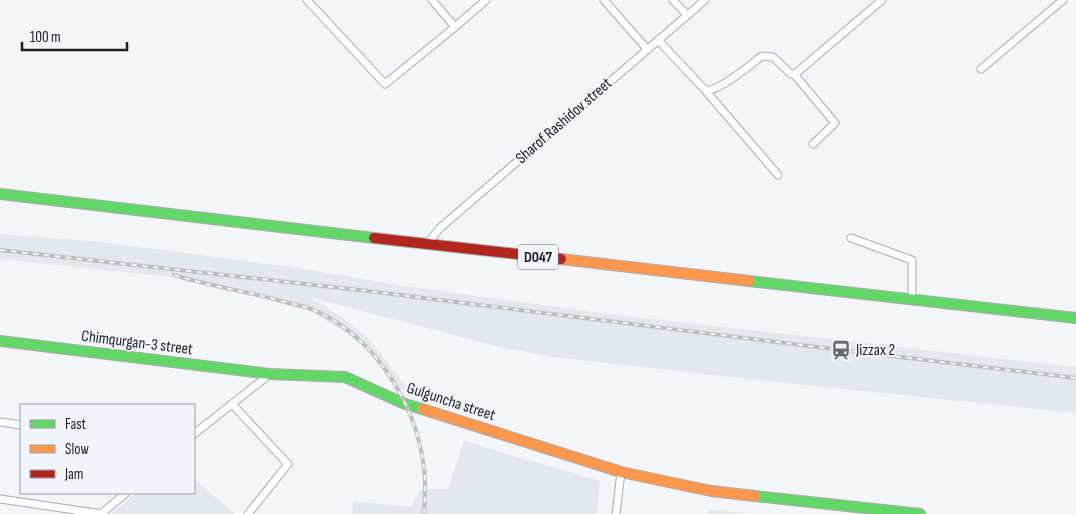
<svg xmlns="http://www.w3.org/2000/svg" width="1076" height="514" font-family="'Sofia Sans Condensed',sans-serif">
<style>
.built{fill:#e3e8ee}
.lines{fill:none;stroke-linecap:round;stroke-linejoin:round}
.street-casing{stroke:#a9abad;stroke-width:9}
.fast-casing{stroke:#a9abad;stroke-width:12}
.slow-casing{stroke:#a9abad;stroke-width:12}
.jam-casing{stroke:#a9abad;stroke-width:12}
.street{stroke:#fdfefe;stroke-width:7}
.fast{stroke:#63d668;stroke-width:10}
.slow{stroke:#ff974d;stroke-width:10}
.jam{stroke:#b3261e;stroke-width:10}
.rail-casing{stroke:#bdbdbe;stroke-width:4}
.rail{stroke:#f1f4fa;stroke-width:2;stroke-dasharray:5.5;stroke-linecap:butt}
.labels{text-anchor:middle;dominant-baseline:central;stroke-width:4;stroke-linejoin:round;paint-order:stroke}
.shield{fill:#f1f4fa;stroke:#5d5e61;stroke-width:1}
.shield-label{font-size:15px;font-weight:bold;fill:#1d1e20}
.street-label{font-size:16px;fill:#1d1e20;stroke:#f1f4fa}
.poi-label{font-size:16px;fill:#1d1e20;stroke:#f1f4fa;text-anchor:start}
</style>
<rect width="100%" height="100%" fill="#f3f5f8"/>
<!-- built -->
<path class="built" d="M0,234L101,242L292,267L398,285L609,314L1076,367V413L756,380L553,357L500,347L309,297L339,315L367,336L407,388L397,390L372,355L356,340L329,322L296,303L189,279L0,259Z
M464,441L600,481L597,514H352L353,501L411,507L420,489H448Z
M194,479L235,514H111L136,493H194Z
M709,509L749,514H708Z"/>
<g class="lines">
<defs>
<path id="street" d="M307,0L385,84L455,27L486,0
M432,0L455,27
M604,0L647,49
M673,0L687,15
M658,40L705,90C718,93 751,64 762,56L773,57L791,74H795L882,0
M981,69L1063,0
M794,74L835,123L813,144
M705,90L778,175
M851,238L912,260V299
M427,244L440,228L705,0
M232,404L288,464L248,514
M0,422L21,425
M194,434L270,374
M0,499L102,514
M101,514L126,493
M616,514L621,472"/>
<path id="fast" d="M0,194L374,238
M749,281L1076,318
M0,341L270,374L345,377L405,404L422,409
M755,496L920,514"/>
<path id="slow" d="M561,259L749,281
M422,409L621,472L711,491L755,496"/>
<path id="jam" d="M374,238L561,259"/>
</defs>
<!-- street casing -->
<use href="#street" class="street-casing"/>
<!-- fast casing -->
<use href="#fast" class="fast-casing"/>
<!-- slow casing -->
<use href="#slow" class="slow-casing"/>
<!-- jam casing -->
<use href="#jam" class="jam-casing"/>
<!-- street -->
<use href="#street" class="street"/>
<!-- fast -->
<use href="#fast" class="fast"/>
<!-- slow -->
<use href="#slow" class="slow"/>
<!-- jam -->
<use href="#jam" class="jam"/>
<defs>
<path id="rail" d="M0,250L368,291L841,350L1076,378
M174,275C209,286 245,291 281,301C292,304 304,306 314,310C375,337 416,403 424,468C426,483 425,499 424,514"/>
</defs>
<!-- rail casing -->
<use href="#rail" class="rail-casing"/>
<!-- rail -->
<use href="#rail" class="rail"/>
</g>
<!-- icons -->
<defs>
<symbol id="station-bare" viewBox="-9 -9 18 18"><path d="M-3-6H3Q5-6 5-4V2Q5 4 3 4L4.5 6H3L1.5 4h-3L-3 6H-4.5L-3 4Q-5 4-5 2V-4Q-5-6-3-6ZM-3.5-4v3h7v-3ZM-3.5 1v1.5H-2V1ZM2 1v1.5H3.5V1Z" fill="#68696c" stroke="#f1f4fa" stroke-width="2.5" paint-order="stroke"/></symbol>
</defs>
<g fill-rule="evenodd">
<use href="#station-bare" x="827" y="336" width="28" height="28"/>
</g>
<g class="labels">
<!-- shield labels -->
<rect class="shield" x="518" y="244.5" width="40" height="25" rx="4"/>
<g class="shield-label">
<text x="538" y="257">D047</text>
</g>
<!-- street labels -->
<g class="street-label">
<text transform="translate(564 121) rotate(-41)">Sharof Rashidov street</text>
<text transform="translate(137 343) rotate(7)">Chimqurgan-3 street</text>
<text transform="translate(451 402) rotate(18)">Gulguncha street</text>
</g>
<!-- poi labels -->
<g class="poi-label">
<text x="856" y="350">Jizzax 2</text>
</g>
</g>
<!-- legend -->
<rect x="20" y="404" width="175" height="90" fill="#f1f4fa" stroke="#9c9ea3"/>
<rect x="30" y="420" width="25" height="8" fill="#63d668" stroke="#9c9ea3"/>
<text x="65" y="429" font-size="15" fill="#1d1e20">Fast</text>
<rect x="30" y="445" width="25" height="8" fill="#ff974d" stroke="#9c9ea3"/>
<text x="65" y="454" font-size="15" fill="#1d1e20">Slow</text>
<rect x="30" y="470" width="25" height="8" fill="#b3261e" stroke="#9c9ea3"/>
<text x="65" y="479" font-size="15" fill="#1d1e20">Jam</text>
<!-- scale -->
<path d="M22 42v8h105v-8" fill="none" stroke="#1d1e20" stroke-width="2.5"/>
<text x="30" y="42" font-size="15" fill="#1d1e20" stroke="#f1f4fa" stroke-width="4" paint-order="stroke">100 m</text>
</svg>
